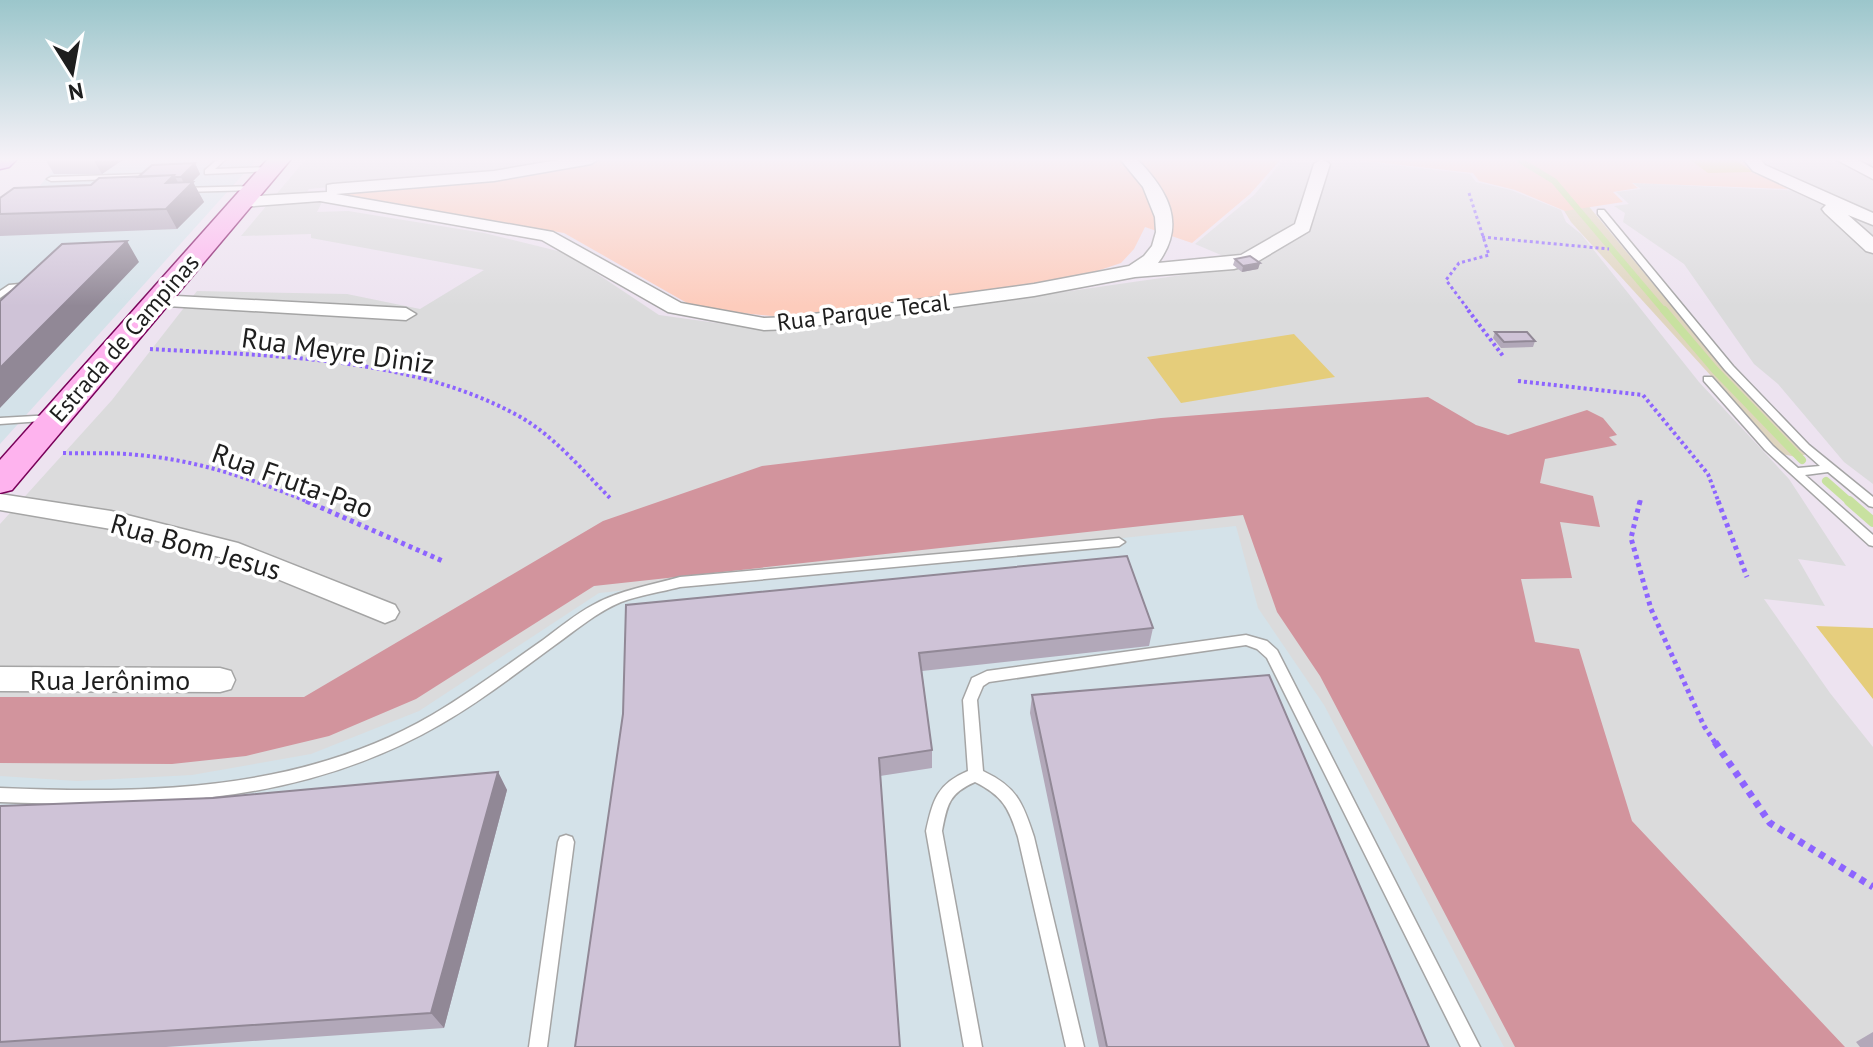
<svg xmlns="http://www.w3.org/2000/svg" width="1873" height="1047" font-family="'PT Sans',sans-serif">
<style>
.residential{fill:#dbdbdc}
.industrial{fill:#d4e2e9}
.forest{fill:#d2949d}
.wetland{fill:#dfd5be}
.park{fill:#fdccbc}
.pitch{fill:#e5cd7b}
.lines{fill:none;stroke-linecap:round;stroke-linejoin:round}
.stream-far2{stroke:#c8e1a0;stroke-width:6}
.stream-far1{stroke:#c8e1a0;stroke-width:8}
.stream{stroke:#c8e1a0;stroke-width:10}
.service-casing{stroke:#a5a5a5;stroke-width:3}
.minor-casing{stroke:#a5a5a5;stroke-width:3}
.secondary-casing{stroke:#790059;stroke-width:3}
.primary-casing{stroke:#7e0097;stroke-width:3}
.path-far3{stroke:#8d64ff;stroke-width:3;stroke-dasharray:3 3;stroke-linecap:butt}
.path-far2{stroke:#8d64ff;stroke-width:4;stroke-dasharray:3 3;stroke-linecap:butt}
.path-far1{stroke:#8d64ff;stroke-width:5;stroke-dasharray:4 4;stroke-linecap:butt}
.path{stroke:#8d64ff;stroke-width:7;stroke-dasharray:6 6;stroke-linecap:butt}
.service{fill:#fff;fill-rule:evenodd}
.minor{fill:#fff;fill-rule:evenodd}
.secondary{fill:#feb3ee;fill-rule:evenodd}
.primary{fill:#e398ff;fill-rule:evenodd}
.wall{fill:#b2a8b9}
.shaded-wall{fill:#918896}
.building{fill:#cfc3d7;stroke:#918896;stroke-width:2}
.labels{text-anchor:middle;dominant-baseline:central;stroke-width:7;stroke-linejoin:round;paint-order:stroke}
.far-street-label{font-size:24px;fill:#1e1e1e;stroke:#fff}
.street-label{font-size:28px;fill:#1e1e1e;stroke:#fff}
</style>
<rect width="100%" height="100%" fill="#ede3f0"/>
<!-- residential -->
<path class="residential" d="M306,159H605L519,177L413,188L350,191L352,185L309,189L301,201L323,200L317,212L348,211L484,233L566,253L659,315L782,332L1210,271L1228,258L1195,244L1254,195L1284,159L1313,164L1317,159H1342L1470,174L1476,182L1511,190L1561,210L1566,222L1581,234L1699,382L1789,479L1846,566L1798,559L1825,606L1764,599L1830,693L1873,747V1047H0V524L112,400L197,291L347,294L420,309L484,270L311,238V234L241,236Z
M1744,159H1873V484L1844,462L1778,384L1754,364L1684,264L1623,222L1625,213L1614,206L1629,204L1616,192L1641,189L1633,183L1802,191Z"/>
<!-- industrial -->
<path class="industrial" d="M68,159H257L0,444V225L20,210L51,172Z
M1236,526L1258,608L1324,705L1504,1047H0V776L77,781L192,775L311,754L419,711L599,593Z"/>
<!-- forest -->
<path class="forest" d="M1428,397L1476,425L1508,435L1587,410L1603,418L1617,435L1609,437L1617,445L1545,459L1540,483L1593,496L1600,527L1560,522L1572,578L1521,579L1535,642L1579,649L1632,821L1845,1047H1515L1320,676L1277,612L1243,515L594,586L416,699L329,736L246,756L172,764L0,763V697H304L603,521L762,466L1161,418Z"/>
<!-- wetland -->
<path class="wetland" d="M1572,186L1722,367L1807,454L1796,457L1782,454L1571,222L1560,204Z"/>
<!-- park -->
<path class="park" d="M608,159H1281L1250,194L1192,243L1145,227L1134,249L1121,263L1079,277L887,306L772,316L731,312L687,303L564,233L342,194L520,178Z
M1348,159H1738L1788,189L1632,183L1638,188L1613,192L1623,202L1565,211L1515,190L1479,181L1473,173Z"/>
<!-- pitch -->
<path class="pitch" d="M1689,159H1734L1753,172L1708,173Z
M1294,334L1335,377L1181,403L1147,357Z
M1816,626L1873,628V699Z"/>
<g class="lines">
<!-- stream-far2 -->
<path class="stream-far2" d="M1518,159L1554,181L1665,312"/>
<!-- stream-far1 -->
<path class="stream-far1" d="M1664,310L1715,370L1802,460
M1826,481L1851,503"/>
<!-- stream -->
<path class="stream" d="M1849,501L1873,522"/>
<defs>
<path id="service" d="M218,159H226L215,169L271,167L275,169L271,171L205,174V170Z
M145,174L149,176L148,178L51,181L47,179L51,177Z
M254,186H257V190L182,192L178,190L182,188Z
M1598,210H1604L1733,366L1809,445L1873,497V507L1869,506L1828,472L1805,475L1873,535V546L1869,545L1765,450L1704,381V377H1712L1773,446L1798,468L1820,466L1801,449L1725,370L1598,214Z
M30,283L33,284V288L11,290L0,298V291L9,285Z
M52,415L57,418L56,420L0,424V418Z
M1119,538L1125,542L1119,546L680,587C661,592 640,595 621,602C597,612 576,630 555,645C518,672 481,701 441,724C303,804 155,808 0,802V788C148,794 300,792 432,715C471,692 507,665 543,640C559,628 576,614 593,605C620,590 651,585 680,577Z
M1246,635L1267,641L1277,650L1480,1047H1461L1267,658L1257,649L1246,645L989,682L983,686L977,700L983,771C1017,787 1023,803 1034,837L1084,1047H1066L1018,837C1009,808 1003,796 975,782C949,793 947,805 942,831L982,1047H964L926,831C933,800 937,784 968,771L963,700L972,678L987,671Z
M566,835L572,837L574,842L547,1047H529L558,842L560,837Z"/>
<path id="minor" d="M563,159H599L591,164L494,181L336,194L553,232L681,303L764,318L791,317L1034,284L1129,266L1144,256L1152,246L1156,232L1155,217L1143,187L1120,159H1137C1168,191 1187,224 1158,263L1241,255L1295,224L1314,164L1322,159L1330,164L1309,231L1255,263L1234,269L1135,277L1034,296L791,329L764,330L668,312L542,240L320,201L242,207L233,202L242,197L327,192V185L333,184L494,171Z
M1743,159H1760L1765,165L1873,213V225L1848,215L1873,237V253L1866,251L1825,213L1822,209L1826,205L1753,171Z
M1835,159H1856L1873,168V179Z
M157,295L406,308L416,314L406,320L150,305L147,301L150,297Z
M0,494L111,511L238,543L395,605L399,612L395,619L385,623L231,560L111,529L0,510Z
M0,667L220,668L231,671L235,680L231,689L220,692L0,691Z"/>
<path id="secondary" d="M268,159H291L12,490L0,493V460Z"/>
<path id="primary" d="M0,159H17L9,167L0,169Z"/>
</defs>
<!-- service casing -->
<use href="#service" class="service-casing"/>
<!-- minor casing -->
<use href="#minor" class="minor-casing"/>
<!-- secondary casing -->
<use href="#secondary" class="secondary-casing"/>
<!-- primary casing -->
<use href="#primary" class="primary-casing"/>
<!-- path-far3 -->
<path class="path-far3" d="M1469,193L1489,255L1459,263L1446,280L1470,312
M1482,237L1609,249"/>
<!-- path-far2 -->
<path class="path-far2" d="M1468,310L1503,356
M150,349C270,356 407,356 515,414C553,434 581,469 611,499
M1518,381L1643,395L1708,474L1719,503
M63,453C88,454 113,452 138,455C197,460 256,480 311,503
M1640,503L1641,498"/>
<!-- path-far1 -->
<path class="path-far1" d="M306,501L445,562
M1640,501L1631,538L1651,609L1704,726L1716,744
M1718,501L1747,577"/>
<!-- path -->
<path class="path" d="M1715,742L1770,823L1873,887"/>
<!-- service -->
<use href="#service" class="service"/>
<!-- minor -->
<use href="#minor" class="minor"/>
<!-- secondary -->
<use href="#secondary" class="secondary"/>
<!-- primary -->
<use href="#primary" class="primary"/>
</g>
<!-- wall -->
<path class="wall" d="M45,159H124L102,174H54Z
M195,163L200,174L192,182H193L204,202L177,229L0,236V198L91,185L138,177Z
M1235,259L1260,263L1258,269L1242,272L1233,265Z
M1495,332L1535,341L1533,347L1501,348L1493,338Z
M1127,556L1153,628L1149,646L922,671L932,750V768L880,776L623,714Z
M1032,695L1429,1047H1099L1030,713Z
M498,772L507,790L444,1028L166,1047H0V806L213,798Z
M1873,1032V1047H1860L1856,1042Z"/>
<!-- shaded-wall -->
<path class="shaded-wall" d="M93,159H124L102,174Z
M195,163L200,174L186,188L181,177Z
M174,175L183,192L193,182L204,202L177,229L166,209V183Z
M127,241L139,262L0,408V368Z
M1260,263L1258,269L1242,272L1243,266Z
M498,772L507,790L444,1028L431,1013Z"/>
<!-- building -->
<path class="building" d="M195,163L181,177H175L174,175L138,177L152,165Z
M174,175L166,183L193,182L166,209L0,214V198L14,188L91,185L99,178Z
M127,241L0,368V301L62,244Z
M1250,256L1260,263L1243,266L1235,259Z
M1495,332H1527L1535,341L1504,342Z
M1127,556L1153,628L919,653L932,750L879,758L900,1047H575L623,714L626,605Z
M1269,675L1429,1047H1107L1032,695Z
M498,772L431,1013L0,1042V806L213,798Z"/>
<!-- sky -->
<linearGradient id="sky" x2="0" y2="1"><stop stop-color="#9bc6cb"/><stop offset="0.52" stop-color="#f7f2f8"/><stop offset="1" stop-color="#f7f2f8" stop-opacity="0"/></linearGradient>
<rect width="1873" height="306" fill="url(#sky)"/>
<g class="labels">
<!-- far-street labels -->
<g class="far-street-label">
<text transform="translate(863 312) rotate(-7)">Rua Parque Tecal</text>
<text transform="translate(124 338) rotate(-49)">Estrada de Campinas</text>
</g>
<!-- street labels -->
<g class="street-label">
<text transform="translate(338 350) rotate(8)">Rua Meyre Diniz</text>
<text transform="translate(293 480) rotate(20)">Rua Fruta-Pao</text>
<text transform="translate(196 546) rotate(16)">Rua Bom Jesus</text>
<text x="110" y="679">Rua Jerônimo</text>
</g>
</g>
<!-- north arrow -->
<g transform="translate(72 72) rotate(169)" stroke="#ffffff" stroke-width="6" paint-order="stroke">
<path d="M0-6L14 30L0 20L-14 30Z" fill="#1e1e1e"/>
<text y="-12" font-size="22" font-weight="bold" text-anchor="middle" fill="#1e1e1e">N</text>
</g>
</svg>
